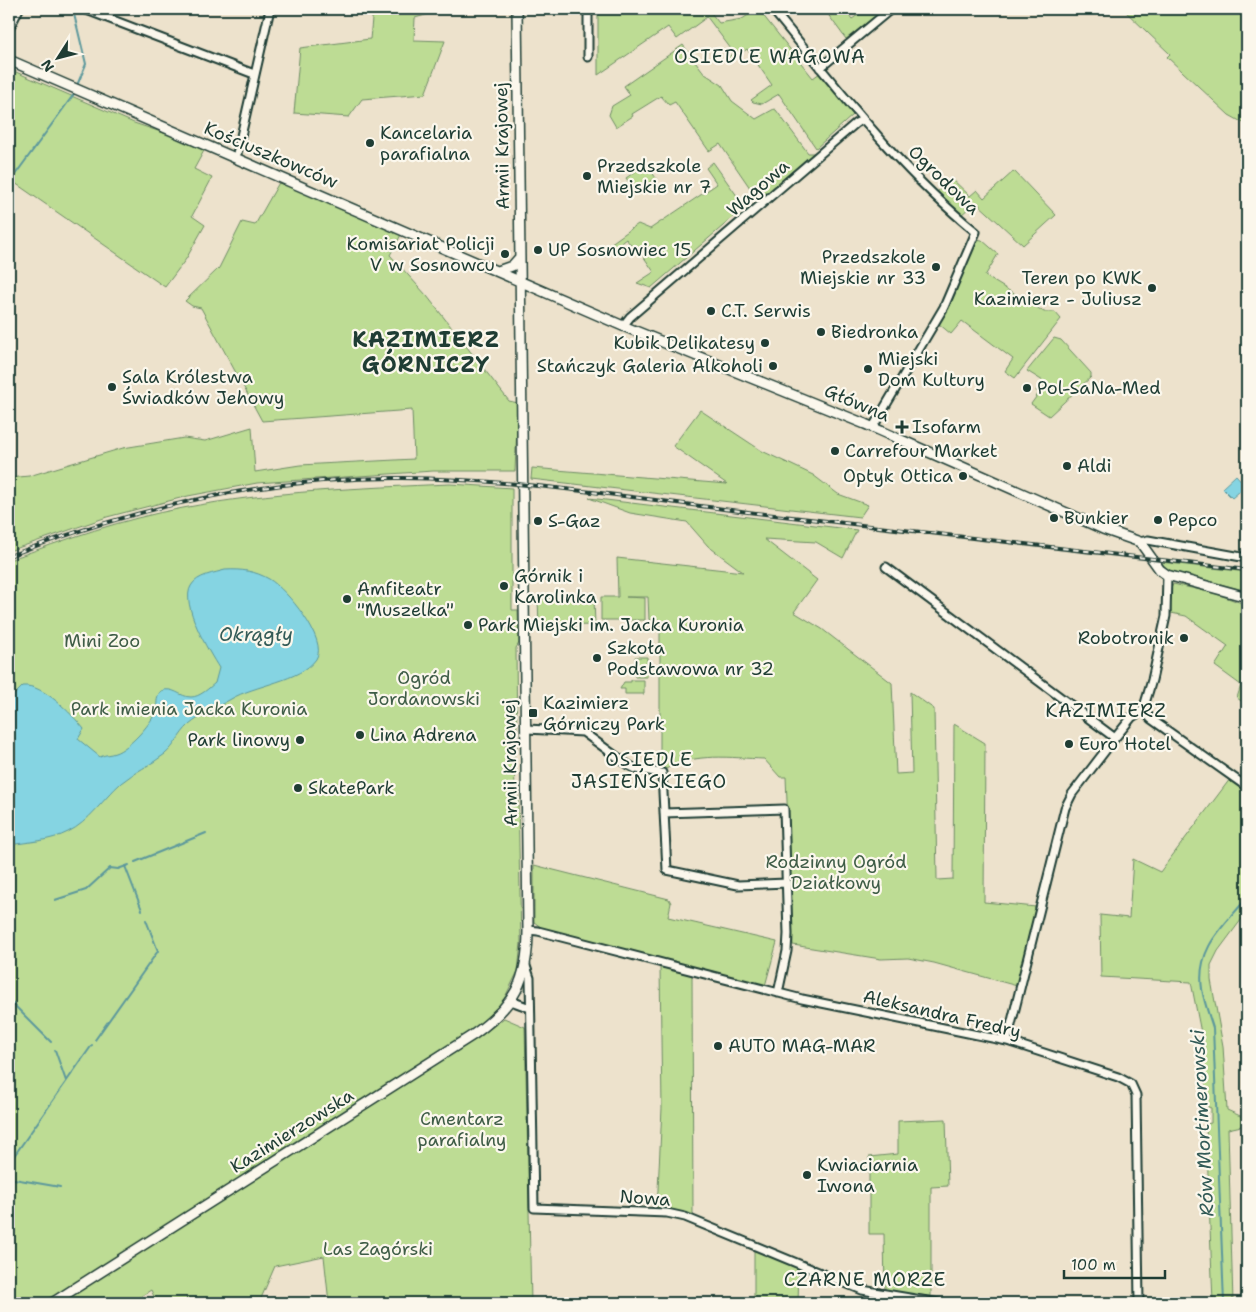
<svg xmlns="http://www.w3.org/2000/svg" width="1256" height="1312" font-family="'Shantell Sans',sans-serif">
<style>
.green{fill:#bddc94;stroke:#6e8c64}
.water{fill:#85d4e2;stroke:#5c989c}
.lines{fill:none;stroke-linecap:round;stroke-linejoin:round}
.stream{stroke:#5c989c;stroke-width:2}
.street-casing{stroke:#1f3d34;stroke-width:11}
.secondary-casing{stroke:#1f3d34;stroke-width:12}
.street{stroke:#fbf7ec;stroke-width:7}
.secondary{stroke:#fbf7ec;stroke-width:9}
.rail-casing{stroke:#1f3d34;stroke-width:4}
.rail{stroke:#fbf7ec;stroke-width:2;stroke-dasharray:5.5;stroke-linecap:butt}
.poi-dot{fill:#1f3d34;stroke:#fbf7ec;stroke-width:2}
.labels{text-anchor:middle;dominant-baseline:central;stroke-width:4.5;stroke-linejoin:round;paint-order:stroke}
.poi-label{font-size:18px;fill:#1f3d34;stroke:#fbf7ec;text-anchor:start}
.street-label{font-size:18px;fill:#1f3d34;stroke:#fbf7ec}
.park-label{font-size:18px;fill:#3f5d47;stroke:#fbf7ec}
.neighbourhood-label{font-size:19px;letter-spacing:1px;fill:#1f3d34;stroke:#fbf7ec}
.water-label{font-size:19px;font-style:italic;fill:#335b57;stroke:#fbf7ec}
.district-label{font-size:22px;font-weight:bold;letter-spacing:1px;fill:#1f3d34;stroke:#fbf7ec}
</style>
<rect width="100%" height="100%" fill="#ede2cc"/>
<filter id="ink" filterUnits="userSpaceOnUse"><feTurbulence type="fractalNoise" baseFrequency=".02" numOctaves="2"/><feDisplacementMap in="SourceGraphic" scale="10" xChannelSelector="R" yChannelSelector="G"/><feConvolveMatrix kernelMatrix="1 2 1 2 8 2 1 2 1" color-interpolation-filters="sRGB"/></filter>
<g filter="url(#ink)">
<!-- green -->
<path class="green" d="M373,9H446L415,18L414,40L445,41L425,94L362,99L349,117L294,113L300,48L370,39Z
M598,9H708L719,23L742,19L758,9L813,78L820,73L853,115L816,148L779,94L762,104L753,102L751,100L772,85L747,49L731,61L728,57L734,53L707,17L677,39L668,27L598,75Z
M824,9H844L852,19L867,9H885L846,39Z
M1123,9H1247V125L1229,115L1167,57L1170,54Z
M683,45L705,74L722,85L732,101L756,119L774,109L776,110L808,153H815L759,201L720,144L709,151L675,102L669,105L661,96L632,114L633,116L616,127L609,115L612,106L630,95L624,86Z
M9,69L134,123L206,147L194,169L212,178L192,216L205,225L186,259L165,287L15,183L9,190Z
M713,162L745,207L651,288L637,283L654,272L641,253L638,254L626,239L611,250L608,247L610,244L638,224L650,229L717,184L706,168Z
M646,164L656,178L636,192L626,178Z
M1014,171L1056,215L1023,245L976,202L961,215L936,193L951,178L970,196L977,190L984,198Z
M281,179L345,211L402,233L390,255L427,296L509,401L518,403L515,471H433L257,483L188,496L107,517L9,551V478L29,476L123,448L184,438L205,441L252,427L255,472L300,465L414,459L412,410L262,421L201,308L192,306L185,301L219,268L242,222L255,225Z
M976,239L982,240L998,254L985,276L1044,312H1055L1061,319L1015,378L1005,371L1013,359L962,321L951,334L939,324Z
M1054,338L1061,340L1091,373V377L1049,416L1031,404L1039,393L1036,391L1043,381L1027,371Z
M700,410L762,451L813,475L838,494L868,505L860,517L531,479L532,468L727,484L673,446Z
M450,484L512,488V610H518L519,643L516,648L517,750L514,753L515,792L518,796L521,943L518,971L503,1001L492,1017L43,1303H9V560C66,539 122,519 183,508C271,491 360,488 450,484Z
M589,498L857,530L843,558L816,542L764,539L817,580L794,612L822,629L892,683L896,774L912,773L910,692L934,709L937,880L953,879L954,724L985,743L984,902L1036,907L1017,986L934,963L908,958L881,959L793,945L786,777H780L764,759C731,758 695,752 666,769L660,766V620H649L648,597H626L645,598V620H601V597H618L617,558L743,572L708,546L687,522L630,513Z
M1161,562L1247,572V591L1168,570Z
M1173,584L1214,593L1247,605V705L1237,698L1241,685L1215,666L1228,646L1186,616L1171,613L1170,591Z
M594,598L595,625L539,626L538,599Z
M635,657H647V677H635Z
M631,680H644V694H625V689H620L624,682H631Z
M1230,779L1247,792V912L1218,951L1211,965V980L1223,1046L1227,1110L1247,1119L1246,1125L1228,1129L1233,1303H1213L1206,1124L1211,1123V1108L1206,1106L1202,1038L1191,982L1101,977L1100,915L1129,918L1133,859L1160,872Z
M534,865L669,899L671,903L668,917L777,942L765,986L542,928L534,922Z
M660,967L692,975L693,1217L657,1210L662,1108Z
M504,1018L525,1027L531,1303H329L324,1256L275,1266L259,1303H157L151,1290L130,1303H60L481,1036Z
M946,1119L948,1186L931,1187V1296L885,1292L884,1234H869V1157L898,1154V1121Z
M754,1250L799,1269L798,1303H754Z"/>
<!-- water -->
<path class="water" d="M1236,475L1246,486L1232,498L1222,488Z
M225,570C242,569 255,571 269,579C286,589 329,640 316,659C301,681 254,685 231,699C217,707 201,715 189,725C179,734 175,746 165,754C151,765 134,772 121,783C103,799 89,822 68,832C51,841 28,842 9,845V700L23,686C43,684 72,714 84,729L78,739L100,757C106,754 110,755 115,753C128,749 150,725 155,713C159,705 154,698 161,691C173,686 180,697 191,697C200,697 209,688 215,683L219,668C209,652 180,604 191,586C197,575 215,573 225,570Z"/>
<g class="lines">
<!-- stream -->
<path class="stream" d="M73,10L86,64L78,83
M9,183L74,94
M135,862L206,833
M125,866L142,910
M55,900L86,890L110,868L118,869L129,865
M9,1000L51,1042
M95,1040L158,951L146,920
M55,1050L66,1081
M9,1163L92,1045
M14,1179L60,1187
M1224,1303L1213,1028C1209,1015 1204,1002 1202,989C1196,948 1223,927 1247,898"/>
<defs>
<path id="street" d="M84,9L254,74
M772,9C836,86 898,169 976,232L944,307L873,427
M9,29L19,9
M588,57V9
M820,68L891,9
M236,158L270,9
M623,326L630,317L856,123L863,120
M1140,542L1148,540L1247,558
M886,567L1115,738
M1143,710L1151,719L1247,787
M527,729L583,732L628,765L636,769L662,773L667,870L738,885L787,883
M664,813L784,809L788,934L787,951L778,993
M528,930L538,931L802,999L1007,1041L1118,1077L1131,1084L1136,1095L1139,1303
M526,966L530,978L534,1208L667,1213L685,1217L862,1290L939,1303
M511,1001L530,1008
M1007,1041L1065,808L1072,794L1115,738L1132,717L1143,710L1152,680L1166,616L1167,575"/>
<path id="secondary" d="M9,60L623,326L865,424L1103,529L1140,542L1160,570L1167,575L1247,597
M498,271L512,266L520,257
M52,1303L473,1035C515,1005 528,981 528,930L517,9"/>
</defs>
<!-- street casing -->
<use href="#street" class="street-casing"/>
<!-- secondary casing -->
<use href="#secondary" class="secondary-casing"/>
<!-- street -->
<use href="#street" class="street"/>
<!-- secondary -->
<use href="#secondary" class="secondary"/>
<defs>
<path id="rail" d="M9,556C133,508 268,477 402,478C523,479 645,500 765,514C926,532 1087,551 1247,570"/>
</defs>
<!-- rail casing -->
<use href="#rail" class="rail-casing"/>
<!-- rail -->
<use href="#rail" class="rail"/>
</g>
</g>
<!-- markers -->
<g class="poi-dot">
<circle cx="370" cy="143" r="5"/>
<circle cx="587" cy="176" r="5"/>
<circle cx="538" cy="250" r="5"/>
<circle cx="505" cy="254" r="5"/>
<circle cx="936" cy="267" r="5"/>
<circle cx="1152" cy="288" r="5"/>
<circle cx="711" cy="311" r="5"/>
<circle cx="821" cy="332" r="5"/>
<circle cx="765" cy="343" r="5"/>
<circle cx="773" cy="366" r="5"/>
<circle cx="868" cy="369" r="5"/>
<circle cx="112" cy="387" r="5"/>
<circle cx="1027" cy="388" r="5"/>
<path d="M899.5 419.5h5v5h5v5h-5v5h-5v-5h-5v-5h5z"/>
<circle cx="835" cy="451" r="5"/>
<circle cx="1067" cy="466" r="5"/>
<circle cx="963" cy="476" r="5"/>
<circle cx="1054" cy="518" r="5"/>
<circle cx="1158" cy="520" r="5"/>
<circle cx="538" cy="521" r="5"/>
<circle cx="504" cy="586" r="5"/>
<circle cx="347" cy="599" r="5"/>
<circle cx="468" cy="625" r="5"/>
<circle cx="1184" cy="638" r="5"/>
<circle cx="597" cy="658" r="5"/>
<rect x="528" y="708" width="10" height="10" rx="2.5"/>
<circle cx="360" cy="735" r="5"/>
<circle cx="300" cy="740" r="5"/>
<circle cx="1069" cy="744" r="5"/>
<circle cx="298" cy="788" r="5"/>
<circle cx="718" cy="1046" r="5"/>
<circle cx="807" cy="1175" r="5"/>
</g>
<g class="labels">
<!-- poi labels -->
<g class="poi-label">
<text x="380" y="133">Kancelaria<tspan x="380" dy="21">parafialna</tspan></text>
<text x="597" y="166">Przedszkole<tspan x="597" dy="21">Miejskie nr 7</tspan></text>
<text x="495" y="244" text-anchor="end">Komisariat Policji<tspan x="495" dy="21">V w Sosnowcu</tspan></text>
<text x="548" y="250">UP Sosnowiec 15</text>
<text x="926" y="257" text-anchor="end">Przedszkole<tspan x="926" dy="21">Miejskie nr 33</tspan></text>
<text x="1142" y="278" text-anchor="end">Teren po KWK<tspan x="1142" dy="21">Kazimierz - Juliusz</tspan></text>
<text x="721" y="311">C.T. Serwis</text>
<text x="831" y="332">Biedronka</text>
<text x="755" y="343" text-anchor="end">Kubik Delikatesy</text>
<text x="878" y="359">Miejski<tspan x="878" dy="21">Dom Kultury</tspan></text>
<text x="763" y="366" text-anchor="end">Stańczyk Galeria Alkoholi</text>
<text x="122" y="377">Sala Królestwa<tspan x="122" dy="21">Świadków Jehowy</tspan></text>
<text x="1037" y="388">Pol-SaNa-Med</text>
<text x="912" y="427">Isofarm</text>
<text x="845" y="451">Carrefour Market</text>
<text x="1077" y="466">Aldi</text>
<text x="953" y="476" text-anchor="end">Optyk Ottica</text>
<text x="1064" y="518">Bunkier</text>
<text x="1168" y="520">Pepco</text>
<text x="548" y="521">S-Gaz</text>
<text x="514" y="576">Górnik i<tspan x="514" dy="21">Karolinka</tspan></text>
<text x="357" y="589">Amfiteatr<tspan x="357" dy="21">"Muszelka"</tspan></text>
<text x="478" y="625">Park Miejski im. Jacka Kuronia</text>
<text x="1174" y="638" text-anchor="end">Robotronik</text>
<text x="607" y="648">Szkoła<tspan x="607" dy="21">Podstawowa nr 32</tspan></text>
<text x="543" y="703">Kazimierz<tspan x="543" dy="21">Górniczy Park</tspan></text>
<text x="370" y="735">Lina Adrena</text>
<text x="290" y="740" text-anchor="end">Park linowy</text>
<text x="1079" y="744">Euro Hotel</text>
<text x="308" y="788">SkatePark</text>
<text x="728" y="1046">AUTO MAG-MAR</text>
<text x="817" y="1165">Kwiaciarnia<tspan x="817" dy="21">Iwona</tspan></text>
</g>
<!-- street labels -->
<g class="street-label">
<text transform="translate(502 146) rotate(-91)">Armii Krajowej</text>
<text transform="translate(271 155) rotate(23)">Kościuszkowców</text>
<text transform="translate(944 180) rotate(44)">Ogrodowa</text>
<text transform="translate(758 188) rotate(-41)">Wagowa</text>
<text transform="translate(857 403) rotate(23)">Główna</text>
<text transform="translate(510 763) rotate(-91)">Armii Krajowej</text>
<text transform="translate(942 1014) rotate(13)">Aleksandra Fredry</text>
<text transform="translate(292 1131) rotate(-32)">Kazimierzowska</text>
<text transform="translate(645 1198) rotate(4)">Nowa</text>
</g>
<!-- park labels -->
<g class="park-label">
<text x="102" y="641">Mini Zoo</text>
<text x="424" y="678">Ogród<tspan x="424" dy="21">Jordanowski</tspan></text>
<text x="189" y="709">Park imienia Jacka Kuronia</text>
<text x="836" y="862">Rodzinny Ogród<tspan x="836" dy="21">Działkowy</tspan></text>
<text x="462" y="1119">Cmentarz<tspan x="462" dy="21">parafialny</tspan></text>
<text x="378" y="1249">Las Zagórski</text>
</g>
<!-- neighbourhood labels -->
<g class="neighbourhood-label">
<text x="770" y="56">OSIEDLE WAGOWA</text>
<text x="1106" y="710">KAZIMIERZ</text>
<text x="649" y="759">OSIEDLE<tspan x="649" dy="22">JASIEŃSKIEGO</tspan></text>
<text x="865" y="1279">CZARNE MORZE</text>
</g>
<!-- water labels -->
<g class="water-label">
<text x="256" y="634">Okrągły</text>
<text transform="translate(1202 1123) rotate(-93)">Rów Mortimerowski</text>
</g>
<!-- district labels -->
<g class="district-label">
<text x="426" y="339">KAZIMIERZ<tspan x="426" dy="25">GÓRNICZY</tspan></text>
</g>
</g>
<!-- margin -->
<rect width="1256" height="1312" fill="none" stroke="#fbf7ec" stroke-width="30"/>
<rect x="15" y="15" width="1226" height="1282" fill="none" stroke="#1f3d34" stroke-width="2" filter="url(#ink)"/>
<!-- north arrow -->
<g transform="translate(58 58) rotate(234)" stroke="#fbf7ec" stroke-width="4" paint-order="stroke">
<path d="M0-4L9 19L0 12L-9 19Z" fill="#1f3d34"/>
<text y="-8" font-size="14" font-weight="bold" text-anchor="middle" fill="#1f3d34">N</text>
</g>
<!-- scale -->
<path d="M1064 1270v8h101v-8" fill="none" stroke="#1f3d34" stroke-width="2.5"/>
<text x="1071" y="1270" font-size="15" fill="#1f3d34" stroke="#fbf7ec" stroke-width="4" paint-order="stroke">100 m</text>
</svg>
